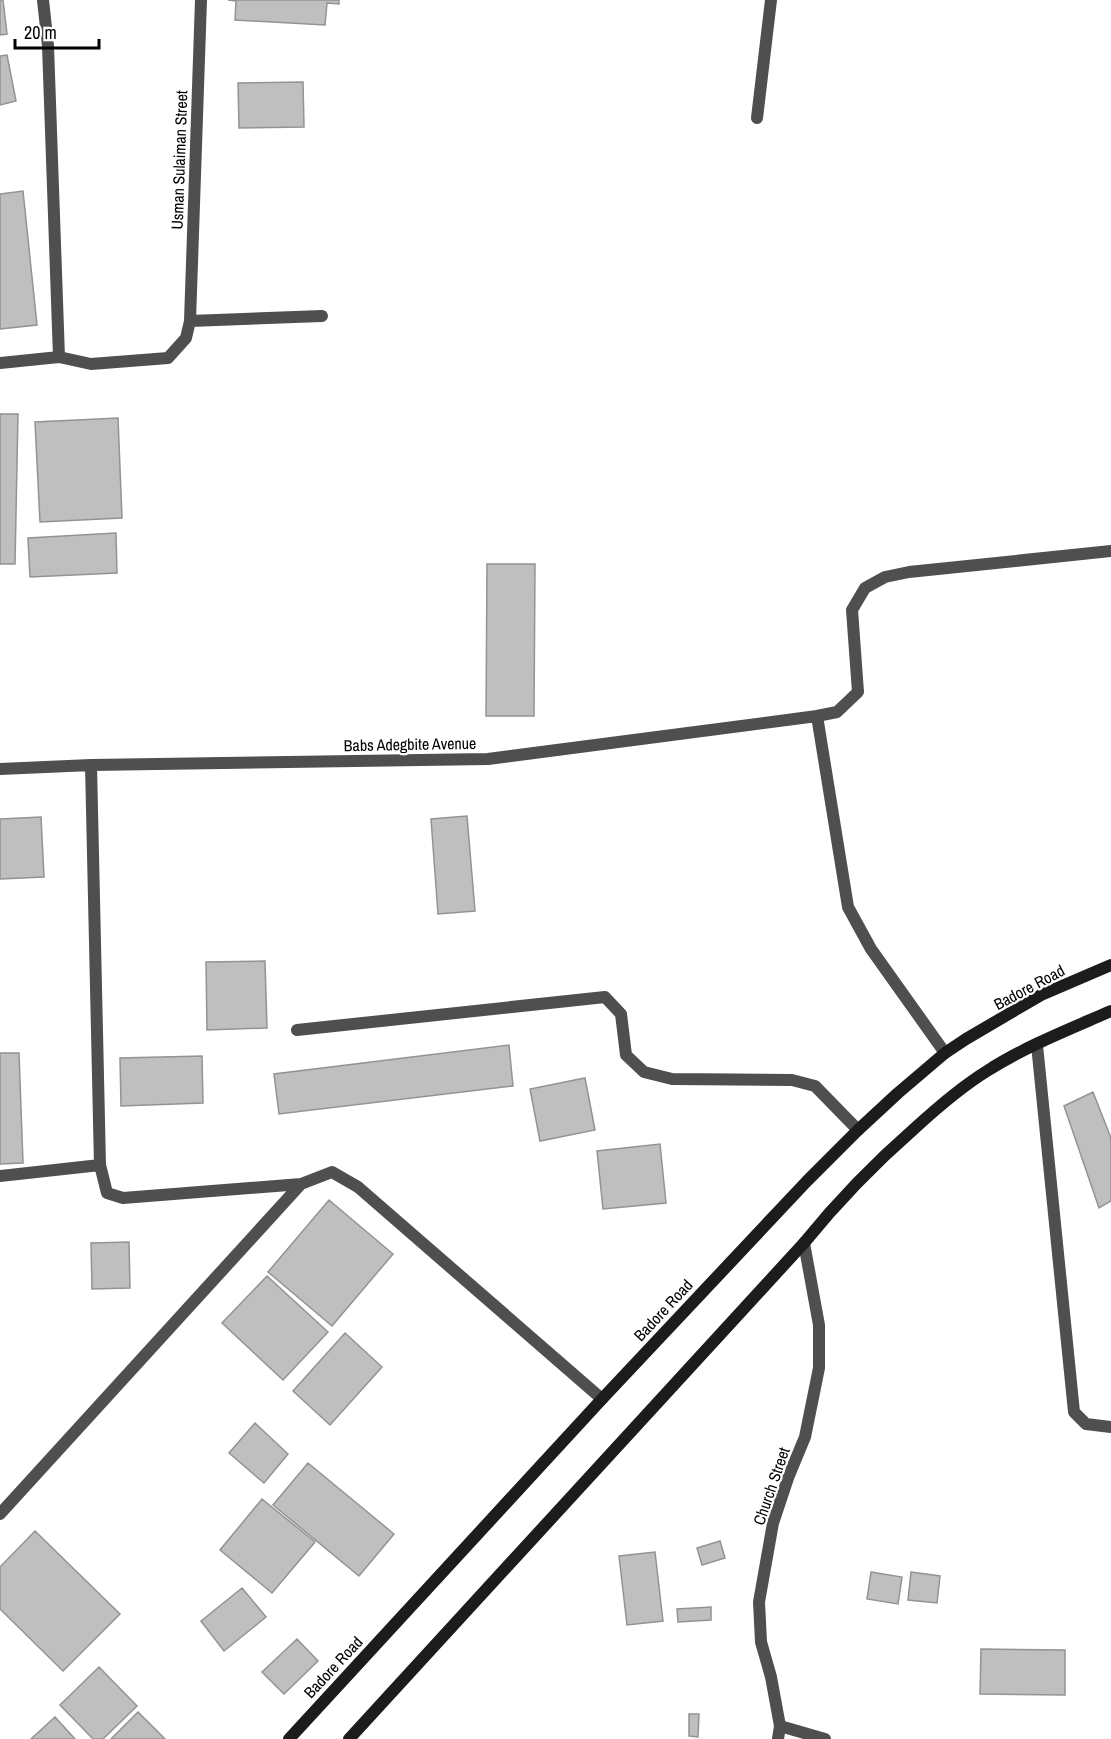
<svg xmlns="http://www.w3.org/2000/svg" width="1111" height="1739" font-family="'Archivo Narrow',sans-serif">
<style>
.building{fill:#bfbfbf;stroke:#939393;stroke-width:1.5}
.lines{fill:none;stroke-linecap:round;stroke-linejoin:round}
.minor{stroke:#4f4f4f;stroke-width:12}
.tertiary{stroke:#4f4f4f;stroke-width:12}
.secondary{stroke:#1c1c1c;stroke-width:12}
.labels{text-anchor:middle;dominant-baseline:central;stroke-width:4.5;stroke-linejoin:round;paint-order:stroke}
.street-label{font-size:16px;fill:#000;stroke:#fff}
</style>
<rect width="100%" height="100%" fill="#fff"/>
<!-- building -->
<path class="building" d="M0,0H3L7,34L0,35Z
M228,0H339V4L327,3L325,25L235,20L236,1Z
M7,55L16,101L0,105V56Z
M303,82L304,127L239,128L238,83Z
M23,191L37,325L0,329V194Z
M0,414H18L15,564H0Z
M118,418L122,518L40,522L35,422Z
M116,533L117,573L30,577L28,538Z
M487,564H535L534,716H486Z
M467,816L475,911L438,914L431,819Z
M41,817L44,877L0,879V819Z
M265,961L267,1028L207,1030L206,962Z
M509,1045L513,1086L279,1114L274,1074Z
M0,1053H19L23,1163L0,1164Z
M202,1056L203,1103L121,1106L120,1058Z
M585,1078L595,1130L540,1141L530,1089Z
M1093,1092L1111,1138V1201L1099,1208L1064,1106Z
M660,1144L666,1203L603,1209L597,1151Z
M329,1200L393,1254L332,1326L268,1272Z
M129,1242L130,1288L92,1289L91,1243Z
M267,1276L328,1332L283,1380L222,1323Z
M345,1333L382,1367L330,1425L293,1391Z
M255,1423L288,1454L264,1483L229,1453Z
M308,1463L394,1534L359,1576L273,1505Z
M262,1499L315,1542L272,1593L220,1550Z
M35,1531L120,1614L63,1671L0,1609V1567Z
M720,1541L725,1558L702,1565L697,1548Z
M655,1552L663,1621L627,1625L619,1556Z
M871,1572L902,1577L898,1604L867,1599Z
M911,1572L940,1576L937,1603L908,1600Z
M242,1588L266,1617L224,1651L201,1621Z
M711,1607V1620L678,1622L677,1609Z
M297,1639L318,1661L284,1694L262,1672Z
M981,1649L1065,1650V1695L980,1694Z
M99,1667L137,1706L103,1739H93L60,1705Z
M138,1712L165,1739H111Z
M689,1714H699L698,1737L689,1736Z
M55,1717L75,1739H31Z"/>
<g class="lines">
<!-- minor -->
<path class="minor" d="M43,0L48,46L59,357
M757,118L771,0
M190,321L201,0
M0,363L59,357L91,364L168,358L186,338L190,321L322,316
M91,765L100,1165L107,1193L123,1198L301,1184L332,1172L358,1187L602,1399
M0,769L91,765L488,759L817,716
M297,1030L605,997L621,1014L626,1055L644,1072L672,1079L792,1080L815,1086L858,1130
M1037,1045L1074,1412L1086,1424L1111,1427
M945,1053L871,949L848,907L817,716L837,712L858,692L852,610L865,588L885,577L909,572L1111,551
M0,1176L100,1165
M0,1514L301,1184
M780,1726L825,1739"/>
<!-- tertiary -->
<path class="tertiary" d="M778,1739L780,1726L771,1677L761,1642L759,1602L773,1523L788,1478L805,1437L819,1368V1325L804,1243"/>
<!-- secondary -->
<path class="secondary" d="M289,1739L602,1399L807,1181L858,1130L898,1093L945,1053L966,1039L1041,995L1111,965
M349,1739L804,1243C838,1201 875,1163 915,1128C938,1107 961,1087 987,1071C1026,1046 1070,1029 1111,1011"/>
</g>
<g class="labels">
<!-- street labels -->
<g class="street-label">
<text transform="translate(179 160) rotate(-88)">Usman Sulaiman Street</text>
<text transform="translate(410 744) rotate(-1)">Babs Adegbite Avenue</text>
<text transform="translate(1029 987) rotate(-28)">Badore Road</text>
<text transform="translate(663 1310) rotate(-47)">Badore Road</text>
<text transform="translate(771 1486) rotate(-71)">Church Street</text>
<text transform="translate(333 1667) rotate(-47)">Badore Road</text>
</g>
</g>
<!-- scale -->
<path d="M15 39v9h84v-9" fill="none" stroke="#000000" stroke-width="3"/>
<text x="24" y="39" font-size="18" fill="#000000" stroke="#ffffff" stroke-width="4.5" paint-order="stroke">20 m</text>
</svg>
